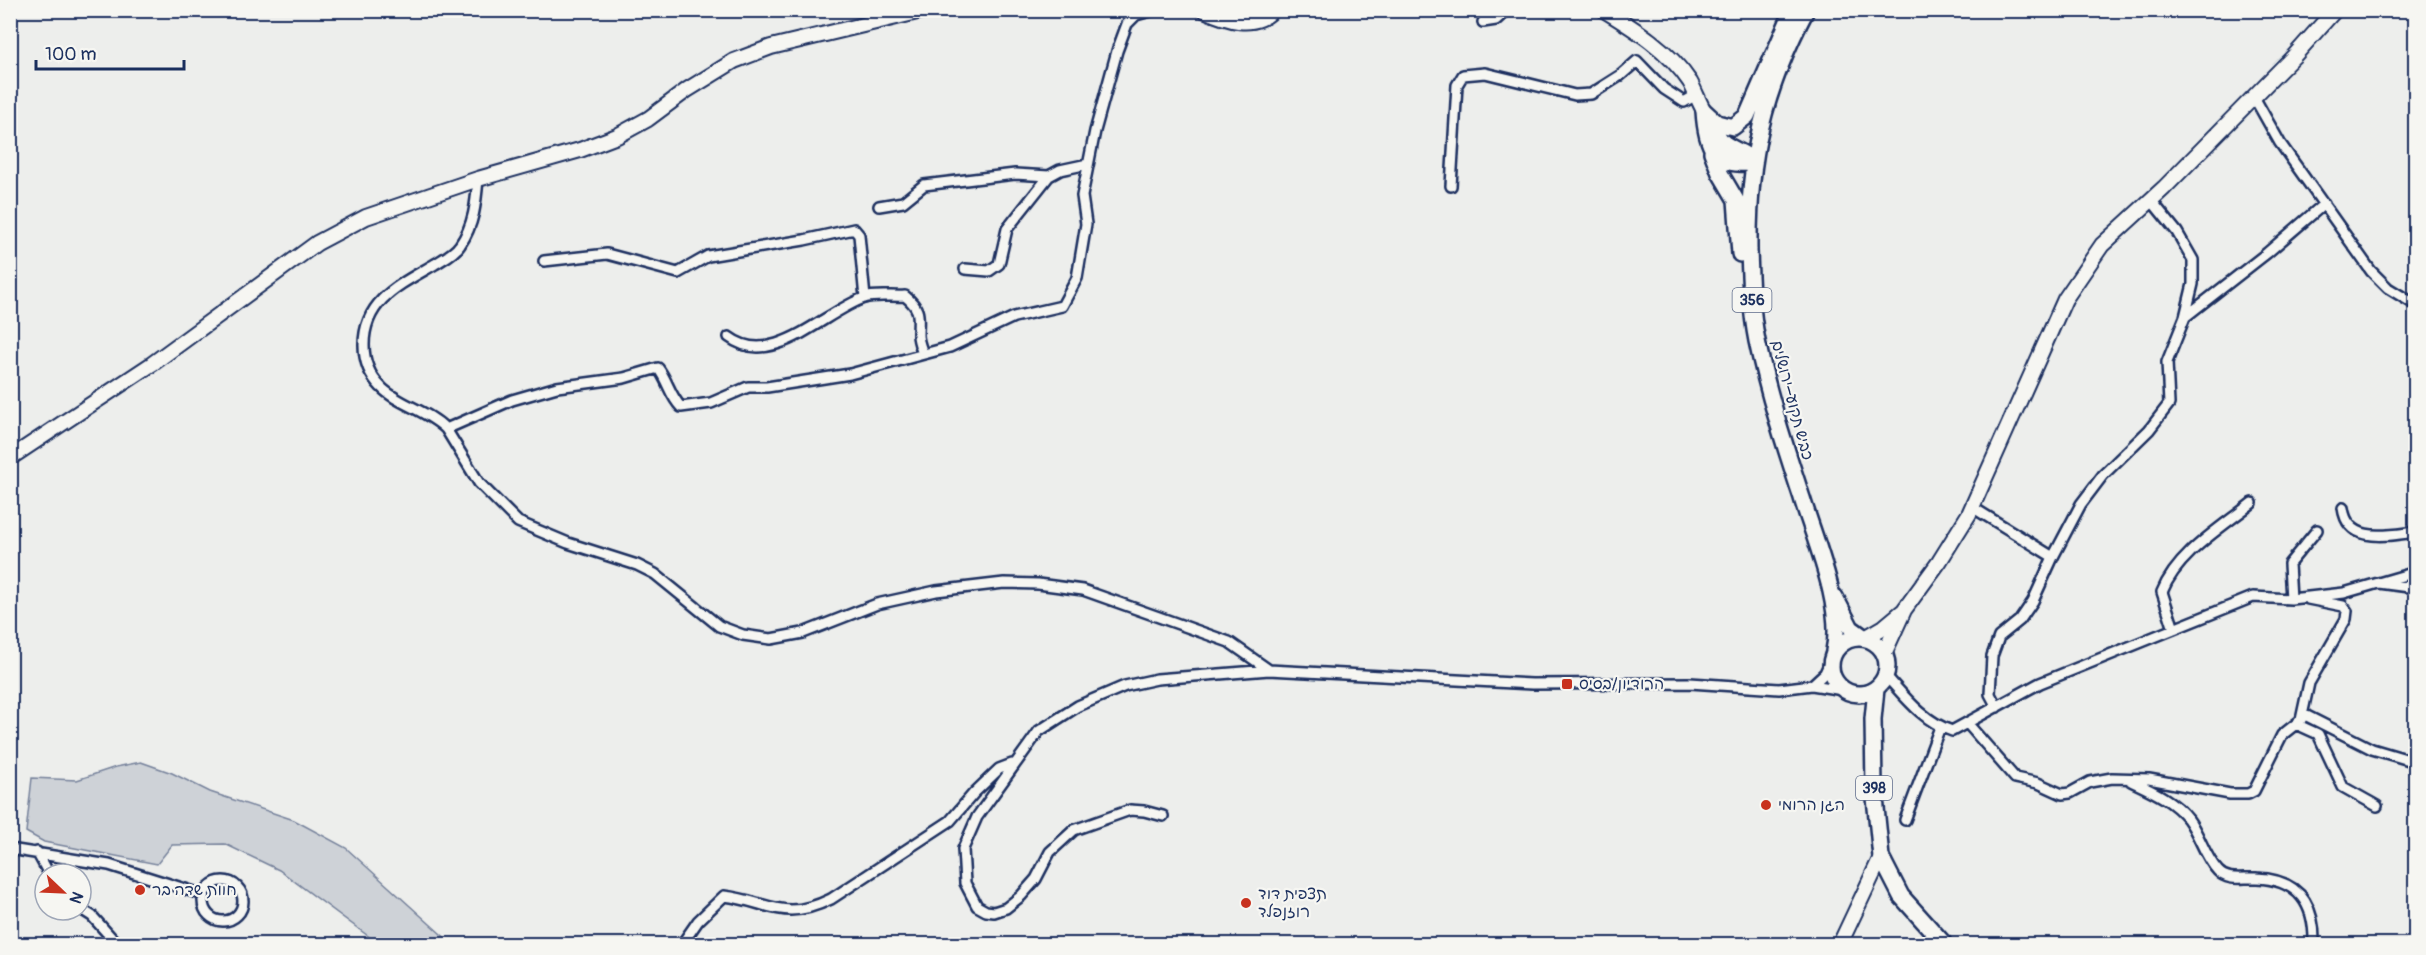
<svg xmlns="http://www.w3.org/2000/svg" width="2426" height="955" font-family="Pangolin,'Playpen Sans Hebrew',sans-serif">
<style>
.green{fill:#ced2d7;stroke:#74809a;stroke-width:1.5}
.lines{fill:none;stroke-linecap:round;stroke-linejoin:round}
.street-casing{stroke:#1b2f5e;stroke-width:14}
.secondary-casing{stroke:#1b2f5e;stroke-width:18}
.primary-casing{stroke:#1b2f5e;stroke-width:20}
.street{stroke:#f6f6f2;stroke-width:9}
.secondary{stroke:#f6f6f2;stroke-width:14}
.primary{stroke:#f6f6f2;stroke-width:15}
.poi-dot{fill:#c8321e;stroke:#f6f6f2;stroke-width:2}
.labels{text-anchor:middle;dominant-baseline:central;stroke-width:4.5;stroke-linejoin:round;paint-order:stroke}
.shield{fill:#f6f6f2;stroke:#5d6b8a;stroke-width:1.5}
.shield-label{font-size:15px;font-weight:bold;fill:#1b2f5e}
.street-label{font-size:16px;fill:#1b2f5e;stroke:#f6f6f2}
.poi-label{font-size:16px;fill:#1b2f5e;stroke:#f6f6f2;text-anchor:start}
</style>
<rect width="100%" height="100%" fill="#edeeec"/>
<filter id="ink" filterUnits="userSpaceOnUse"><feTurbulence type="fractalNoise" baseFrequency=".0167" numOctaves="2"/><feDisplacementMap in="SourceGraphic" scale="12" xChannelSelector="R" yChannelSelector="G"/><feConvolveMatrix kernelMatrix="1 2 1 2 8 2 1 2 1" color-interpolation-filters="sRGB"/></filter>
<g filter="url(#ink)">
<!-- green -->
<path class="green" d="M141,762L172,773L210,792L294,820L346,848L452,944H379L279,870L225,844L172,845L157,864L44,842L26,832L32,778L77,780L116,767Z"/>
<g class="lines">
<defs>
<path id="street" d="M1483,22L1496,20L1507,10
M2254,97L2280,143L2371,271L2388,288L2416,305
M478,179C476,203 474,225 460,245C455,253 443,259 435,264C401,284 364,300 364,345C364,361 370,376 381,387C397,404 427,410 446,429L512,400L557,387L624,378L658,368C668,381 670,396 681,407L711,403L748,387H767L850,374L950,347L1014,317L1062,306L1077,278L1086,224L1082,196L1095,131L1117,51L1127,24L1136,15L1154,10
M1451,186L1457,85L1463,75L1485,73L1575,95L1591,94L1621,75L1637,61L1664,89L1684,102L1696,95
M879,206L903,202L924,185L1015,174L1049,176
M544,261L607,254L678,273L708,256L804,240L854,229L859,235L865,298
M965,269L989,271L999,264L1007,229L1049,176L1060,170L1088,164
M2185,317L2267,253L2324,204
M729,337C772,370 824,312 864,298C875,294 893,297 905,296C922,310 918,316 918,335C918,341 921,348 923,354
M446,429L479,483L518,522L568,543L637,565L655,574L719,626L743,635L771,639L803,633L877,604L936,591L1004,583L1038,584L1083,590L1229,642L1269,670
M1972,507L2053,557
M2343,508C2348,545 2388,535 2416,532
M2379,583L2416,588
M2291,599L2289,564L2317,530
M2174,629L2162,592C2177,554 2221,528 2252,503
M1886,676C1906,698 1923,721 1952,731L2040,683L2253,597L2291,599L2344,593L2416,572
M1812,685L1825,673L1831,660
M1997,707L1990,694L1992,656L1999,637L2020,620L2033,601L2053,557L2081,504L2103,475L2149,430L2169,404L2167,362L2185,317L2193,284V260L2177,232L2151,200
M2303,714L2372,749L2416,762
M1967,723L2015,778L2038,783L2062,794L2070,793L2090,782L2112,778L2149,779L2230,794H2248L2254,791L2282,735L2301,720L2309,683L2346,619L2347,611L2343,606L2308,599
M2296,724L2318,734L2343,787L2377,806
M2131,781C2152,791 2173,800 2188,819C2200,835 2204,856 2218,871C2228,882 2243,877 2257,878C2299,880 2315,904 2314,944
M1163,816L1144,811L1130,810L1074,830L1050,852L1036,879L1021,896L1006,908L994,912L986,911L977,906L965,883L963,849L977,817L1039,731L1078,706L1125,686L1157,679L1269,670L1532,684L1690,683L1779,689L1812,685L1843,690
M1905,820L1940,727
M10,849L109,865L204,895
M37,852L49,874
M203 901a20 20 0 1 1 40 0a20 20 0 1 1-40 0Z
M81,909L92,916L117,944
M682,944L698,921L724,896C769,901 782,923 831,899L950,821L974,793L999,769L1012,764"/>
<path id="secondary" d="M1204,10C1226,20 1254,30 1273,10
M1604,10C1635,29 1669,50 1690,82C1695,91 1699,102 1704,111
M10,458L152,364L317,243L366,217L478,179L580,150L617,136L648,119L687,90L734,61L771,47L926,10
M1865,638L1884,627L1902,612
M1884,654L1904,610L1939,562L1969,514L2065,299L2102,245L2164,188L2294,56L2335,10
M1840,944L1881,857"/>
<path id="primary" d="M1806,10C1763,92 1748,158 1749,250C1750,280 1751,311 1757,341C1768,394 1785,446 1802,498C1815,541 1844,607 1834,651
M1704,111L1717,123L1733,127L1747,116L1793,10
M1704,111C1710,122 1715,136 1725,144C1735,151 1744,151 1752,162C1713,169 1706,144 1704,111Z
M1712,152L1720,173L1736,200L1740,254
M1835,597L1851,628L1865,638
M1831 666a28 28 0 1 1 56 0a28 28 0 1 1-56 0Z
M1876,689L1873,719L1874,788L1881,857L1901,896L1944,944"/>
</defs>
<!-- street casing -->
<use href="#street" class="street-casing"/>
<!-- secondary casing -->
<use href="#secondary" class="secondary-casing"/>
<!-- primary casing -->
<use href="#primary" class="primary-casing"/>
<!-- street -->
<use href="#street" class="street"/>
<!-- secondary -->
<use href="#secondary" class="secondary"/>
<!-- primary -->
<use href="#primary" class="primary"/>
</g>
</g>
<!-- markers -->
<g class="poi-dot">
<rect x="1561" y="678" width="12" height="12" rx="3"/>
<circle cx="1766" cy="805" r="6"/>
<circle cx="140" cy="890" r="6"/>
<circle cx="1246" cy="903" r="6"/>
</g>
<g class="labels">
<!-- shield labels -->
<g class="shield">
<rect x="1732.5" y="288" width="39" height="24" rx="4.5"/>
<rect x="1856" y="776" width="36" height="24" rx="4.5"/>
</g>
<g class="shield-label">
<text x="1752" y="300">356</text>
<text x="1874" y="788">398</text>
</g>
<!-- street labels -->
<g class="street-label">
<text transform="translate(1792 400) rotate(75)">כביש תקוע–ירושלים</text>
</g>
<!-- poi labels -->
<g class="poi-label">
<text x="1579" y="684">הרודיון/בסיס</text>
<text x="1778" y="805">הגן הרומי</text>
<text x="152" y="890">חוות שדה בר</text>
<text x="1258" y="894">תצפית דוד<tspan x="1258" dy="18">רוזנפלד</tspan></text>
</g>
</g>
<!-- margin -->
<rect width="2426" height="955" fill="none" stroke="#f6f6f2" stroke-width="36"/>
<rect x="18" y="18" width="2390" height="919" fill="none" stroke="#1b2f5e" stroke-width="2" filter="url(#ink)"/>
<!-- north arrow -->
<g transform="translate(63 892) rotate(113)"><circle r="28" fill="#f6f6f2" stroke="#9ea6b7" stroke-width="1.5"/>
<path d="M0-4.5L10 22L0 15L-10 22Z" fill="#c8321e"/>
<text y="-9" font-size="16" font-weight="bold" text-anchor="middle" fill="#1b2f5e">N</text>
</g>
<!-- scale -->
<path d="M36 60v9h148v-9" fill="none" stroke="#1b2f5e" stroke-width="3"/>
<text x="45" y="60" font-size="18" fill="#1b2f5e" stroke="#f6f6f2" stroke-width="4.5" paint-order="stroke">100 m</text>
</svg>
